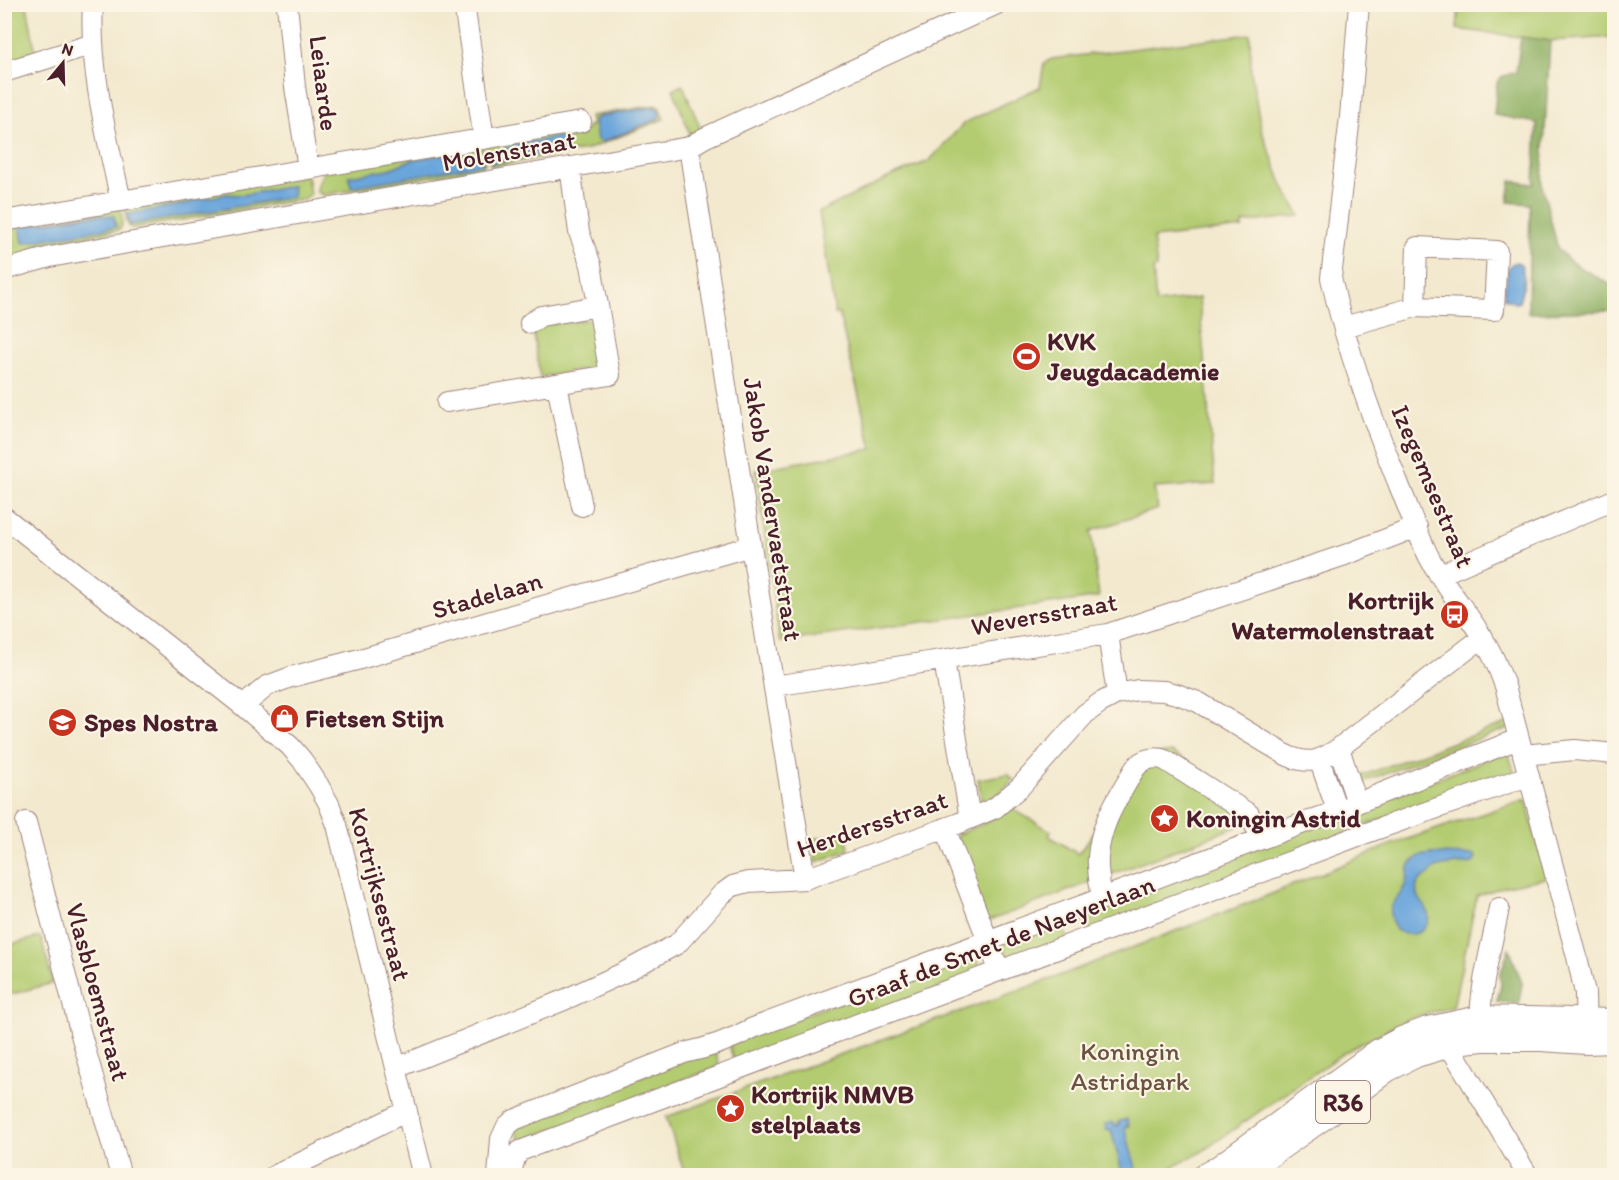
<svg xmlns="http://www.w3.org/2000/svg" width="1619" height="1180" font-family="Itim,sans-serif">
<style>
.green{fill:#b3cc71;stroke:#7e764e;stroke-width:1.5}
.forest{fill:#8eb063;stroke:#6c6847;stroke-width:1.5}
.water{fill:#6aa6db;stroke:#5a6283;stroke-width:1.5}
.lines{fill:none;stroke-linecap:round;stroke-linejoin:round}
.minor-casing{stroke:#9e847d;stroke-width:22}
.major-casing{stroke:#9e847d;stroke-width:28}
.minor{stroke:#fff;stroke-width:20}
.major{stroke:#fff;stroke-width:26}
.labels{text-anchor:middle;dominant-baseline:central;stroke-width:4.5;stroke-linejoin:round;paint-order:stroke}
.shield{fill:#fcf5e5;stroke:#7f5f63;stroke-width:1.5}
.shield-label{font-size:24px;font-weight:bold;fill:#4a1f2b}
.street-label{font-size:26px;fill:#4a1f2b;stroke:#fcf5e5}
.poi-label{font-size:26px;font-weight:bold;fill:#4a1f2b;stroke:#fcf5e5;text-anchor:start}
.park-label{font-size:26px;fill:#6a5340;stroke:#fcf5e5}
</style>
<rect width="100%" height="100%" fill="#fcf5e5"/>
<filter id="ink" filterUnits="userSpaceOnUse"><feTurbulence type="fractalNoise" baseFrequency=".0167" numOctaves="2"/><feDisplacementMap in="SourceGraphic" scale="12" xChannelSelector="R" yChannelSelector="G"/><feConvolveMatrix kernelMatrix="1 2 1 2 8 2 1 2 1" color-interpolation-filters="sRGB"/></filter>
<filter id="wash" filterUnits="userSpaceOnUse"><feTurbulence type="fractalNoise" baseFrequency=".008" numOctaves="4" result="noise"/><feDisplacementMap in="SourceGraphic" scale="24" xChannelSelector="R" yChannelSelector="G"/><feGaussianBlur stdDeviation="1.35" result="paint"/><feColorMatrix in="noise" values="0 0 0 0 0 0 0 0 0 0 0 0 0 0 0 0 0 1.4 0 .05"/><feComposite in="paint" operator="in"/></filter>
<g filter="url(#wash)">
<rect width="100%" height="100%" fill="#f3e9cf"/>
<!-- green -->
<path class="green" d="M5,5H27L36,55L5,65Z
M1459,5H1614V37L1550,41L1457,29Z
M1250,34L1251,72L1261,129L1283,186L1300,216L1243,223V228L1153,238L1157,268L1153,269L1156,303L1199,298L1215,484L1154,488L1158,509L1091,531L1099,597L780,642L756,470L872,449L839,314H835L819,212L894,175L929,161L964,123L1040,87L1044,63L1052,59Z
M683,85L701,130L690,134L673,89Z
M655,105L660,108L664,119L586,150L495,166H492L489,162L486,144L571,129L577,136L584,134L588,126L592,125L590,116Z
M482,144L485,163L482,168L323,195L317,192V186L324,171Z
M307,175L310,194L305,199L133,228L130,227L127,223L124,206Z
M120,207C121,214 125,225 119,230L44,244L35,248L26,257L5,265V252L10,251L7,234L8,229Z
M593,319L600,364L598,369H588L540,377L532,326Z
M1509,722L1511,727L1360,783L1358,777Z
M1508,751L1515,775L1363,826L1357,814V810Z
M1172,752L1262,808L1241,825L986,922L956,835L985,823L1011,808L1051,831L1049,836L1078,854L1116,803L1158,754Z
M1008,774L1013,779C1005,790 994,798 982,804L978,779Z
M1526,799L1546,878L1502,887L1477,896L1453,1007L1408,1019L1345,1052L1201,1152L1158,1175H685L666,1117L1056,977L1264,897L1390,845Z
M1342,816L1344,819L1348,832L1090,933L1081,910Z
M846,834L849,850L816,862L812,839Z
M1060,918L1068,941L1009,959L1007,957L1003,943Z
M39,937L41,938L53,983L5,996V946Z
M974,951L982,973L734,1060L730,1049V1043Z
M706,1050L716,1054L720,1066L522,1141L518,1137L516,1128Z"/>
<!-- forest -->
<path class="forest" d="M1521,37L1550,41L1542,185L1558,249L1571,262L1614,287V311L1528,313L1530,204L1508,202L1511,181L1534,184L1537,123L1494,115L1497,82L1501,77L1516,72Z
M1509,948L1522,983L1519,1003L1497,1002L1501,985L1500,975Z"/>
<!-- water -->
<path class="water" d="M654,107L658,109L660,115L658,119L602,142L597,140L594,122L597,117Z
M563,136L565,150L492,163L490,152L501,150L517,144Z
M481,153L483,164L351,187L349,176L389,169L411,160L445,154L469,156Z
M292,186L293,197L130,225L127,214L185,204L197,200L227,194L242,195Z
M93,215L114,216L116,227L23,243L20,226Z
M1516,262L1521,264C1526,275 1523,290 1519,302L1515,303L1504,298C1504,292 1504,289 1506,283C1508,273 1505,266 1516,262Z
M1431,854L1475,855L1476,858L1473,863C1464,864 1443,864 1436,868C1433,870 1431,872 1429,874C1425,877 1420,879 1418,883C1409,899 1442,912 1422,930C1414,937 1405,934 1396,930C1381,903 1398,905 1406,883C1408,877 1408,870 1410,864L1420,856Z
M1127,1119L1129,1126H1126L1125,1129L1138,1175H1123L1111,1130H1106L1105,1124L1113,1122L1115,1126H1117L1119,1125L1118,1122Z"/>
</g>
<g filter="url(#ink)">
<g class="lines">
<defs>
<path id="minor" d="M93,4C89,69 107,138 121,201
M287,4L295,87L308,168
M464,4L484,139
M1359,4L1350,117L1331,278C1347,351 1373,421 1401,490C1410,512 1418,535 1429,557C1444,586 1465,609 1482,637C1492,652 1499,669 1505,686L1577,957L1585,993L1586,1035
M4,72L93,44
M689,147L751,546L805,879
M4,221L581,122
M4,270L50,257L128,243L689,147L704,138L997,4
M530,323L541,316L598,306
M1344,327L1415,307L1494,310L1497,251L1417,247L1415,307
M557,385L582,506
M447,402L610,375L591,265L579,232L570,167
M4,517L243,706L290,746L302,760L319,786L329,804L337,825L396,1068L423,1176
M1439,575L1614,500
M1108,634L1117,694
M944,660L970,819
M774,686L1108,634L1345,555L1417,527
M243,706L267,686L291,677L360,659L751,546
M1339,748L1357,803
M1523,755L1575,750L1614,754
M1319,759L1337,810
M26,822L80,1031L121,1176
M945,828L999,970
M1102,899C1100,885 1097,871 1098,857C1100,829 1112,807 1126,784C1130,778 1133,769 1139,764C1146,758 1157,757 1165,760L1249,814L1262,839
M1451,1031L1455,1042V1055L1528,1176
M1481,1032C1477,995 1492,946 1499,908
M396,1068L564,1000L623,973L677,944L722,894L733,886L748,882L805,879L957,824L995,808L1020,787L1085,714L1100,703L1117,694L1138,690L1164,691L1177,694L1198,702L1288,756C1310,765 1320,761 1339,748L1483,637
M274,1176L407,1111
M498,1176L501,1139L507,1126L514,1120L684,1053C709,1048 731,1040 753,1028L1347,807L1518,739
M510,1176L515,1158L520,1151L1358,836L1528,776"/>
<path id="major" d="M1206,1176L1217,1170L1239,1154L1379,1052L1402,1040L1428,1030L1480,1019L1614,1022
M1238,1176L1321,1118L1386,1069L1416,1054L1464,1040L1482,1038H1541L1586,1041L1614,1040"/>
</defs>
<!-- minor casing -->
<use href="#minor" class="minor-casing"/>
<!-- major casing -->
<use href="#major" class="major-casing"/>
<!-- minor -->
<use href="#minor" class="minor"/>
<!-- major -->
<use href="#major" class="major"/>
</g>
</g>
<!-- icons -->
<defs>
<symbol id="stadium-disc" viewBox="-11 -11 22 22"><circle r="9.5" fill="#c8321e" stroke="#fcf5e5"/><path d="M0-5a6.5 5 0 1 0 0 10a6.5 5 0 1 0 0-10ZM-3.5-1.8h7v3.6h-7Z" fill="#fff"/></symbol>
<symbol id="bus-disc" viewBox="-11 -11 22 22"><circle r="9.5" fill="#c8321e" stroke="#fcf5e5"/><path d="M-5-6H5V4H4V6H2V4H-2V6H-4V4H-5ZM-3.5-4V0h7V-4ZM-3.5 1.2v1.5H-2V1.2ZM2 1.2v1.5H3.5V1.2Z" fill="#fff"/></symbol>
<symbol id="shop-disc" viewBox="-11 -11 22 22"><circle r="9.5" fill="#c8321e" stroke="#fcf5e5"/><path d="M-5-2.5h2.3a2.7 3.5 0 0 1 5.4 0H5L5.5 6h-11ZM-1.5-2.5h3a1.5 2.3 0 0 0-3 0Z" fill="#fff"/></symbol>
<symbol id="school-disc" viewBox="-11 -11 22 22"><circle r="9.5" fill="#c8321e" stroke="#fcf5e5"/><path d="M0-5L7-2L0 1L-7-2ZM-4 1L0 2.5L4 1V4Q0 6-4 4Z" fill="#fff"/></symbol>
<symbol id="sight-disc" viewBox="-11 -11 22 22"><circle r="9.5" fill="#c8321e" stroke="#fcf5e5"/><path d="M0-6L1.8-2.2L6-1.7L2.9 1.2L3.7 5.4L0 3.3L-3.7 5.4L-2.9 1.2L-6-1.7L-1.8-2.2Z" fill="#fff"/></symbol>
</defs>
<g fill-rule="evenodd">
<use href="#stadium-disc" x="1010" y="340" width="33" height="33"/>
<use href="#bus-disc" x="1438" y="598" width="33" height="33"/>
<use href="#shop-disc" x="268" y="702" width="33" height="33"/>
<use href="#school-disc" x="46" y="706" width="33" height="33"/>
<use href="#sight-disc" x="1148" y="802" width="33" height="33"/>
<use href="#sight-disc" x="714" y="1092" width="33" height="33"/>
</g>
<g class="labels">
<!-- shield labels -->
<rect class="shield" x="1316" y="1081" width="54" height="42" rx="4.5"/>
<g class="shield-label">
<text x="1343" y="1102">R36</text>
</g>
<!-- street labels -->
<g class="street-label">
<text transform="translate(324 83) rotate(83)">Leiaarde</text>
<text transform="translate(509 151) rotate(-10)">Molenstraat</text>
<text transform="translate(1433 486) rotate(67)">Izegemsestraat</text>
<text transform="translate(773 509) rotate(81)">Jakob Vandervaetstraat</text>
<text transform="translate(487 595) rotate(-16)">Stadelaan</text>
<text transform="translate(1044 614) rotate(-10)">Weversstraat</text>
<text transform="translate(872 824) rotate(-19)">Herdersstraat</text>
<text transform="translate(380 894) rotate(75)">Kortrijksestraat</text>
<text transform="translate(1001 941) rotate(-21)">Graaf de Smet de Naeyerlaan</text>
<text transform="translate(98 992) rotate(75)">Vlasbloemstraat</text>
</g>
<!-- poi labels -->
<g class="poi-label">
<text x="1047" y="341">KVK<tspan x="1047" dy="30">Jeugdacademie</tspan></text>
<text x="1434" y="600" text-anchor="end">Kortrijk<tspan x="1434" dy="30">Watermolenstraat</tspan></text>
<text x="305" y="718">Fietsen Stijn</text>
<text x="84" y="722">Spes Nostra</text>
<text x="1186" y="818">Koningin Astrid</text>
<text x="751" y="1094">Kortrijk NMVB<tspan x="751" dy="30">stelplaats</tspan></text>
</g>
<!-- park labels -->
<g class="park-label">
<text x="1130" y="1051">Koningin<tspan x="1130" dy="30">Astridpark</tspan></text>
</g>
</g>
<!-- margin -->
<rect width="1619" height="1180" fill="none" stroke="#fcf5e5" stroke-width="24"/>
<!-- north arrow -->
<g transform="translate(63 63) rotate(19)" stroke="#fcf5e5" stroke-width="4.5" paint-order="stroke">
<path d="M0-4.5L10 22L0 15L-10 22Z" fill="#4a1f2b"/>
<text y="-9" font-size="16" font-weight="bold" text-anchor="middle" fill="#4a1f2b">N</text>
</g>
</svg>
